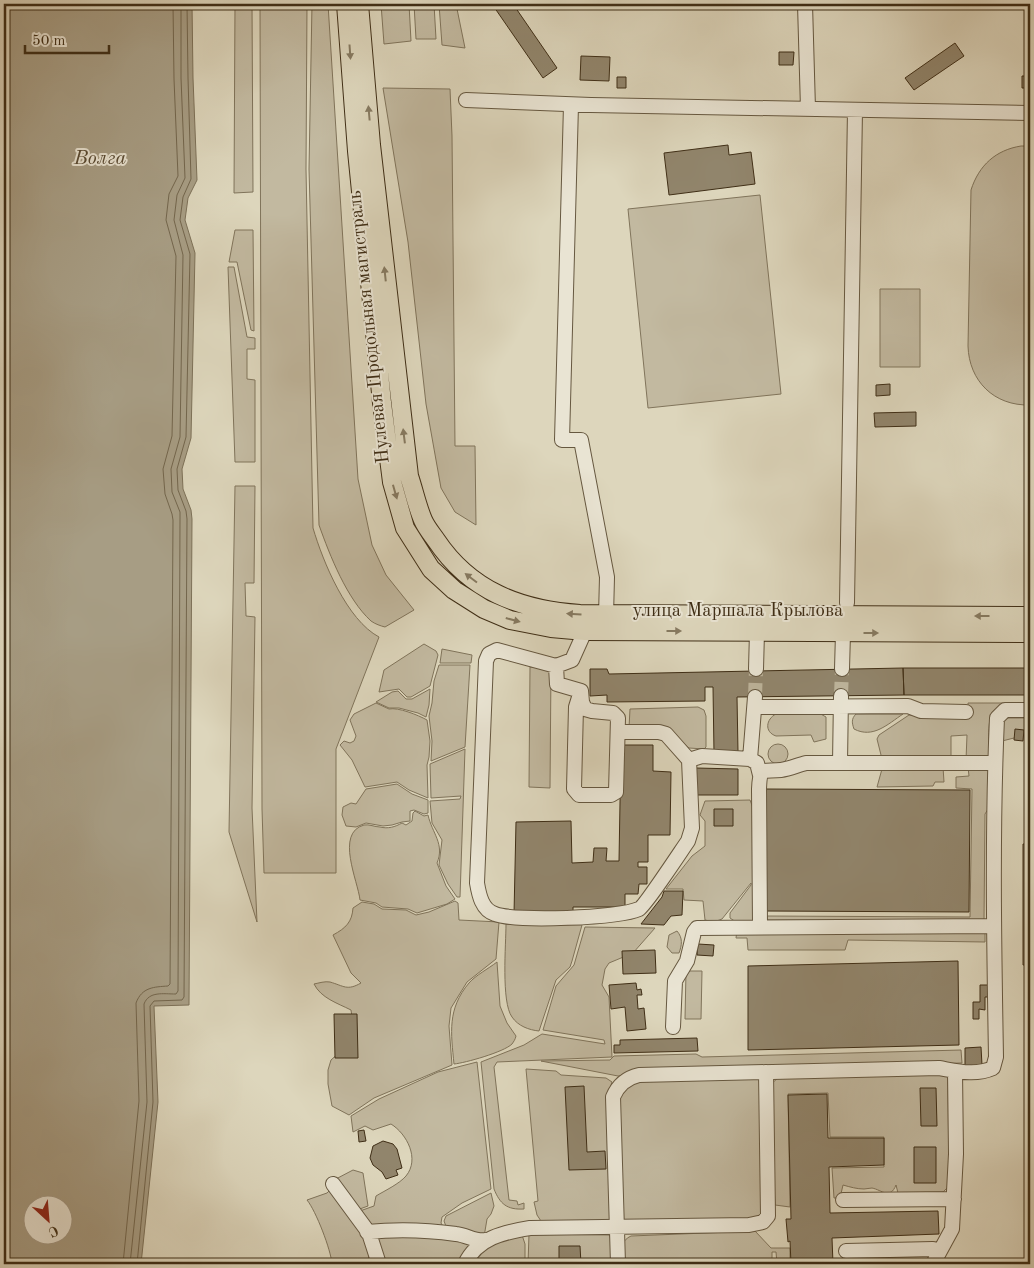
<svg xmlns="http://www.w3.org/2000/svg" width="1034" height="1268" font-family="'Old Standard TT',serif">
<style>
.green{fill:#c2b9a0;stroke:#80745b}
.water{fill:#a79d84;stroke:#7d7158;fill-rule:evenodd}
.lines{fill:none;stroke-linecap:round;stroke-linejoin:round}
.shore{stroke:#73664d;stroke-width:1}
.building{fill:#91856c;stroke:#3f2e16}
.minor-tunnel{stroke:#bdb49b;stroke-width:14;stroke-dasharray:14 7;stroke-linecap:butt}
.minor-casing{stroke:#665840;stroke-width:16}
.major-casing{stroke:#3f2e16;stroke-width:20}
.minor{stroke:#e9e4d3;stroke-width:14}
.major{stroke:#ddd6bc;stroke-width:18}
.oneway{fill:#867a61}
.labels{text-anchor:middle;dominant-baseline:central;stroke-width:4;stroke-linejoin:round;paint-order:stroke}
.street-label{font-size:19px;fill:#3f2e16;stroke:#e9e4d3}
.water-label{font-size:20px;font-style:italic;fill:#594a32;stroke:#e9e4d3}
</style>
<rect width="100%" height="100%" fill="#ddd6bc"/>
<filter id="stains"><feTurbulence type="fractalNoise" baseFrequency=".004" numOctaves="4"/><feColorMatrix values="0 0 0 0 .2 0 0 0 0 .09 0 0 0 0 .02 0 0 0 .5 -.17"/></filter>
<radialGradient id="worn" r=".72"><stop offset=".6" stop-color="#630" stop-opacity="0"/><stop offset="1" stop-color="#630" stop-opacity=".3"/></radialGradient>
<!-- green -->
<path class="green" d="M235,4H252L253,192L234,193Z
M260,4H307L306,169L313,528C323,562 347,620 379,637L336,749V873H264L262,809Z
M312,4H328L358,479L372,545L386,575L414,610L385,627C381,626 375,624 371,621C347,599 330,556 319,525L309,169Z
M381,4H409L411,41L384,44Z
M414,4H434L436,39H416Z
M439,4H456L465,48L442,45Z
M383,88L450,89L452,136L455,446H475L476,525L455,512L441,488L426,404L408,242Z
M1021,146H1030V405C994,406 969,381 968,346L971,190C979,165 996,150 1021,146Z
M760,195L781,394L648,408L628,209Z
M235,230H253L254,331L251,330L237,262H229Z
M228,267H234L247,337L255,338V349H247V379L255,380V462H235Z
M880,289H920V367H880Z
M235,486H255L254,583H245L246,616L255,617L252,808L257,922L229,832Z
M424,644L436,651L438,655L430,686L411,697H407L399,689L379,692L384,670Z
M442,649L472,655L471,663H440Z
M439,665H470L465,747L431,761L432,741L429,716L432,703L434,681Z
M530,667H551L550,788L529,787Z
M430,689L429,705L426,717L418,713L399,708H389L376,702L392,692L398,691L406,699H412Z
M376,703L389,709C398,707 418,715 427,720L430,741L429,757L427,765L428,798L409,790L397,782L365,787L352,760L340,745L344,741L350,743L354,741L356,736L350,720L354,714Z
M968,703H1030V734L1002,741L1001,723L1007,718H1027V708C1019,708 1001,707 995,710C986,714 989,750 989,760H966L967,735L951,736V760L882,759L877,739L879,735L909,715L968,714Z
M698,707L704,710L706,716V747L704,749L689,748L671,734L629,728L630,709Z
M819,713L826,717V739L814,742L811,735L776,736C764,732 766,719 776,714Z
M856,714H903C888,724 873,739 854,729C852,723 851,719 856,714Z
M768 754a10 10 0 1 1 20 0a10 10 0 1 1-20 0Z
M465,749L460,897H457L448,884L439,865L442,840L432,823L430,801L460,799L461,796L431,798L430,764Z
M943,767L944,782H935L933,786L877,787L882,769Z
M968,767L988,768L990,806L985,814L984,920H767V916L970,917L972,789L956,788V777L969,776Z
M397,784L412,794L428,800V813L424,814L414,810L410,811V821L402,822L392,825L383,826L366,823L356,827L346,826L342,815L343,807L351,803L356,804L366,789Z
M750,800L753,808V921L736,922L730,918V913L751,885V883L722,919L714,922L705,920L703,901L684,900L683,889H666L692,856L705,846V821L700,815L705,801Z
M415,811L424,816L428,815C432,833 445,844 437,863L446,886L455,899L447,904L417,913L408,909L382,907L376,903L360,900C358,881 335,833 364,825C369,824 375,827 380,827C388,829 395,827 402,823L406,825L412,821L413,813Z
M455,901L458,903L459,920L499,922L496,959L467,982L451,1008L449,1026L452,1065L374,1098L349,1115L332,1106L328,1084V1070L331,1060L341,1051L353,1024L351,1010C337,1003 321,998 314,984C319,983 325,981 330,982C344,986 347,991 361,983L351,973L333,935C346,928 352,922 353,908L362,902L374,904L382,909L406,910L416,915L429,912Z
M506,924L582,925L572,961L570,967L556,980L539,1031C529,1030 518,1026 512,1017C501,1002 506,944 506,924Z
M585,927L655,928L633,953L609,963L605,969L602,985L609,997L612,1057L497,1062L494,1067L509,1200L517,1201L518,1205L524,1203V1209C507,1210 500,1204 494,1189L481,1062L524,1045L542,1034L605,1044L604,1040L543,1030L556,986L574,965Z
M985,929V942L848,940L845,950H748L747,938H736L737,930Z
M677,931C683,938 682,945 679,953H672L667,947L669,935Z
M497,962L500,1006L507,1023L516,1036C515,1040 514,1041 512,1044C504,1052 465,1063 454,1064C451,1033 447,1009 469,983C476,975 488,969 497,962Z
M686,971H702L701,1019H685Z
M961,1050L962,1063L690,1069L618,1076L541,1061L610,1060L614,1056L696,1054L702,1057Z
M477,1062L491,1189L462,1203L442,1217L441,1223L444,1228L376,1227L366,1223L357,1212L374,1206L376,1196C386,1190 399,1184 406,1176C420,1159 407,1134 391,1124L373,1130L365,1126L353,1132L351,1116L379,1099L438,1072Z
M526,1069L556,1071L561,1075L606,1078L612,1082L609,1092L613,1218L605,1225L541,1221L537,1215L534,1202L538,1201Z
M945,1074L948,1078L949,1186L943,1192L898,1193L896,1185C890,1200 882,1190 872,1188C869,1188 867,1189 864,1189C857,1189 850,1187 843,1185L840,1198H834L832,1168L884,1167V1137H830L828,1093L788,1094L790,1207L775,1205L769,1086L779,1077Z
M758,1077L760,1080L763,1213L754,1220L625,1221L622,1216L620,1096L625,1087L634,1082Z
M353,1170L363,1173L368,1206L357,1210L334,1180Z
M332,1188L371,1249L367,1264H332C331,1250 316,1211 307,1200L327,1193Z
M491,1193L494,1206L491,1214L487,1219L484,1237L447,1229L444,1221L446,1216Z
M755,1231L771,1248H790V1264H777L776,1252H772V1264H621C622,1254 620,1240 631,1236Z
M529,1234L609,1235L612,1239L613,1264H528Z
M374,1235L460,1237L475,1244L461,1264H384Z
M522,1235L525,1244V1264H469L486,1243Z
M920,1259L923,1264H833V1263Z"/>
<!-- water -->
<path class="water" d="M4,4H192L193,78L197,180L188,198L185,220L195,253L191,438L182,469L183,489L191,510L192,519L189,1005L154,1006L158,1102L141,1264H4ZM32,1206H62V1236H32Z"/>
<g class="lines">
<!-- shore -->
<path class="shore" d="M123,1264L139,1101L136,1003C142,987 154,987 168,986L170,984L173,520L172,514L165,494L163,469L172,436L176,256L166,220L169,194L178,176L174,79L173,4
M130,1264L147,1102L144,1004C149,991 163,994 176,994L178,991L180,519V512L172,492L171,469L180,437L183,255L174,220L177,195L185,178L181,78V4
M137,1264L153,1102L150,1006L154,1001L182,1000L184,997L187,519L186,511L178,490L177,469L186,437L190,254L180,220L183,197L191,179L188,78L187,4"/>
</g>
<!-- building -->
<path class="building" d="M492,4H513L557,68L543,78Z
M955,43L964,56L914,90L905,78Z
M779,52H794L793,65H779Z
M581,56L610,57L609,81L580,80Z
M1022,76H1030V88H1022Z
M617,77H626V88H617Z
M728,145L729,155L751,152L755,184L669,195L664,153Z
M890,384V395L876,396V385Z
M916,412V426L875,427L874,413Z
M903,668L904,695L737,697L738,752L714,753L713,687H705V701L607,702V695L590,696V669H607L609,674Z
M903,668H1030V695H904Z
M1015,729L1024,730L1023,741L1014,740Z
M621,745H653V771L671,772L670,835H648V862H638V867H647V884H639L638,894H625V907H573V914H514L516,822L571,821L572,863L593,862L594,848H607L606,861H619Z
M696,768L738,769V795H696Z
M766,789L970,790L969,912L765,911Z
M714,809H733V826H714Z
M1023,844H1030V965H1023Z
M664,891H683L682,915L671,916L664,925L641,924L662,897Z
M698,944L714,945L713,956L697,955Z
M655,950L656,973L623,974L622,951Z
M958,961L959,1045L748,1050V966Z
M636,983L637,990L641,989L642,995H637L638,1009L644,1008L646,1029L627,1031L625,1007L611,1009L609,985Z
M980,985H991V997H985V1010L979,1009V1019H973V1002H980Z
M334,1014H357L358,1058H335Z
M697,1038L698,1051L614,1053V1045H620V1040Z
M981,1047L982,1065L965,1066V1048Z
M584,1086L587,1152L605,1151L606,1169L569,1170L565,1087Z
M920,1088H936L937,1126H921Z
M827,1094L828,1138H884V1165L829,1167L830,1213L938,1211L939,1234L832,1238L833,1264H791L790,1241L788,1242L786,1219H791L788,1095Z
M364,1130L366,1141L359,1142L358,1131Z
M383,1141L393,1144L397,1149L402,1168L396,1170L398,1175L386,1179L382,1172L373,1165L370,1158L373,1146Z
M914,1147H936V1183H914Z
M559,1246H580L581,1264H559Z"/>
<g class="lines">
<!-- minor-tunnel -->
<path class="minor-tunnel" d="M841,696L842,669
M755,697L756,669"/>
<defs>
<path id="minor" d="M805,4L808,109
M466,100L591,105L1030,113
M571,105L562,440H581L607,577L606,616
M847,603L855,110
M585,631L572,660L556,666L497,650L489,654L486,661L477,883C479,895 482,910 495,914C516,922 619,918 639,909C645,906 681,851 688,841L692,828L689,760L666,734L659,732H618
M556,666L557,684L581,691L582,702L585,709L592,711L613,713L618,718L616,792L611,795H579L574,789L576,707L581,691
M756,669L757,632
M842,669L843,633
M755,707L908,706L921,711L966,712
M750,759L755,697
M689,760L702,756L750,759L757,763L760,775
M840,763L841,696
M760,926L759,789C760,766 762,772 781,770C789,769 798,765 806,763H995
M673,1027L675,981L687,961L694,932L697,928L994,926
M333,1184L369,1233L379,1264
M843,1200L954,1199
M367,1232C396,1229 428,1230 456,1234C467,1235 475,1242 486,1240
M846,1251L933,1249L940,1251
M465,1264C477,1238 504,1232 530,1228L749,1225L763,1222L768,1216L766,1072
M618,1264L613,1097C618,1085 626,1078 639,1075L939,1068C957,1071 975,1076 993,1068L996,1057C994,944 992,831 997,718L1005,710H1027
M933,1264L952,1229L956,1154L955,1071"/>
<path id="major" d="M346,4L357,151L382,403L392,482L405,528L431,569L454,590L484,609L510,620L551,628L585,631L1030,633
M359,4L371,145L409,476C414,491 417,506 423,520C426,527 431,533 436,540C470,591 520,610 580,614L1030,616"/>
</defs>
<!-- minor casing -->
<use href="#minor" class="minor-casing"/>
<!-- major casing -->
<use href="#major" class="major-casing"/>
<!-- minor -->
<use href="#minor" class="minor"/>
<!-- major -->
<use href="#major" class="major"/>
</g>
<!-- one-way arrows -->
<defs><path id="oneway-solid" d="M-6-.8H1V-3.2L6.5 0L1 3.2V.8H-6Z" transform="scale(1.25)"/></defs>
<g class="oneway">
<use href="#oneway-solid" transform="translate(350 52) rotate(86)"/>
<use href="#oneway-solid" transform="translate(369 113) rotate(-95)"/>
<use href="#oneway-solid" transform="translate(385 274) rotate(-96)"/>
<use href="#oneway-solid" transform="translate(404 436) rotate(-97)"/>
<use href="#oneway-solid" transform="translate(395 492) rotate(74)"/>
<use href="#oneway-solid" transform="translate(471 578) rotate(-143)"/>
<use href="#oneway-solid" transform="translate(574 614) rotate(-176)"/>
<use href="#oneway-solid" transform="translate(982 616) rotate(180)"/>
<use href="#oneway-solid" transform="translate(513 620) rotate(15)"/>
<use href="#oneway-solid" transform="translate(674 631)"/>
<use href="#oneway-solid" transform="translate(871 633)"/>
</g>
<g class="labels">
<!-- street labels -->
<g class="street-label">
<text transform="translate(370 327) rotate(-96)">Нулевая Продольная магистраль</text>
<text x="738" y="611">улица Маршала Крылова</text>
</g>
<!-- water labels -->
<g class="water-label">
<text x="100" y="159">Волга</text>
</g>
</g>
<!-- margin -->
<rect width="1034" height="1268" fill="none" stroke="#ddd6bc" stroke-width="20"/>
<rect x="5" y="5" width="1024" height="1258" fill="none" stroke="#3f2e16" stroke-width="2.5"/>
<rect x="10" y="10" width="1014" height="1248" fill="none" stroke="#3f2e16"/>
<!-- north arrow -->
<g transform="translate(48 1220) rotate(154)"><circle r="24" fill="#e9e4d3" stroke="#a59b87"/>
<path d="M0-4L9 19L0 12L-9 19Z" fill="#8f2418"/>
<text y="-8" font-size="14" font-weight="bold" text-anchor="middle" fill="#3f2e16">С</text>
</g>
<!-- scale -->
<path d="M25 45v8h84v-8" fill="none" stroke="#3f2e16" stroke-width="2.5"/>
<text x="32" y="45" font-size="15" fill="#3f2e16" stroke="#e9e4d3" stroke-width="4" paint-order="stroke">50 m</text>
<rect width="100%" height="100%" filter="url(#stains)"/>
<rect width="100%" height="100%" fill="url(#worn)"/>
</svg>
